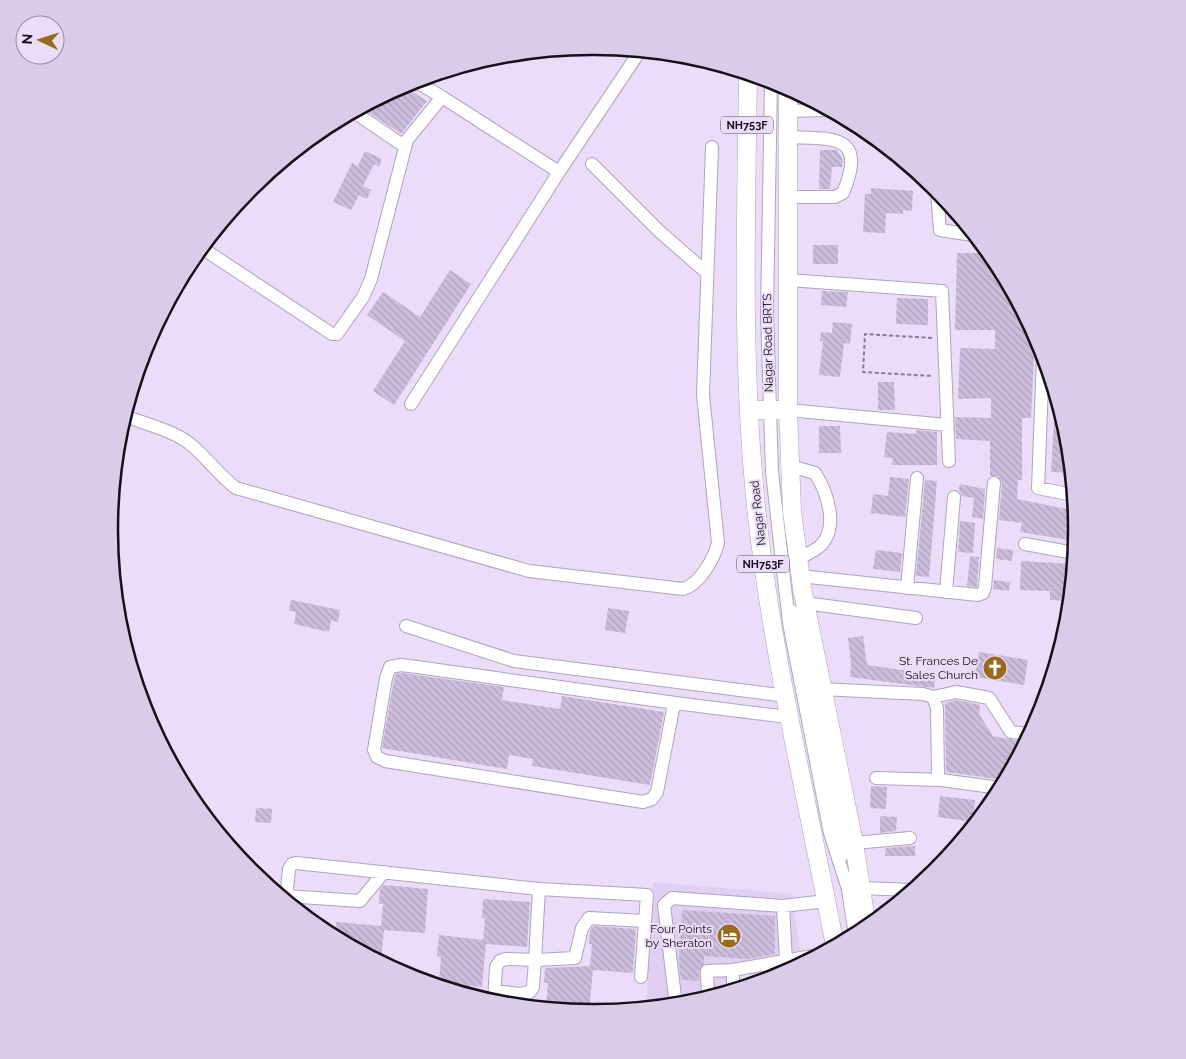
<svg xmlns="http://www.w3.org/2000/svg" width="1186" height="1059" font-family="Raleway,sans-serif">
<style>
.built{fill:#e1cef3}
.building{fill:url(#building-back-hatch)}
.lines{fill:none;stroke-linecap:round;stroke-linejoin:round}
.minor-casing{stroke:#b1a3bf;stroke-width:14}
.highway-casing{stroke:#b1a3bf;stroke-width:19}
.path{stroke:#887d92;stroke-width:2;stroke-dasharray:4 2.5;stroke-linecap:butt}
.minor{stroke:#fff;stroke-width:12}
.highway{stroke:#fff;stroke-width:18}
.labels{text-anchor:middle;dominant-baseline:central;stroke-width:4;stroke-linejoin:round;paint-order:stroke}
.shield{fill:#ebdcfa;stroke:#564d5d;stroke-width:1}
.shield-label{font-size:11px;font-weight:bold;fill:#16101a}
.street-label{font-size:12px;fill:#16101a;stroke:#ebdcfa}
.poi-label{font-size:12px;fill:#16101a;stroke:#ebdcfa;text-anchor:end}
.rim{fill:none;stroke:#16101a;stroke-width:2.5}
</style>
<defs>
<pattern id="building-back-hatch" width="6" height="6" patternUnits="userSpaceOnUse" patternTransform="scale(1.25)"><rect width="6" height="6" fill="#ccbedb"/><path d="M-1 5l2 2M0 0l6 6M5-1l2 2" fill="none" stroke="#aea2bb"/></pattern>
</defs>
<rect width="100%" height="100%" fill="#ebdcfa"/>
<!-- built -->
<path class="built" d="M653,882L792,894L802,963L737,973L738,988L687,1004L646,1008Z"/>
<!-- building -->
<path class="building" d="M403,86L427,101L401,134L362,108Z
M820,150H837L843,160L842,167H832L830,189H819Z
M365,151L382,159L379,167L374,164L363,186L371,190L367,199L359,195L351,210L333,202L352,163L358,166Z
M871,188L913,191L912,211L903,210V214L886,213L885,233L863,232L865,194H871Z
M813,245H838V264H813Z
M957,253H988L995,261L1035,336L1031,418H1022V480H1018L1017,499L1067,509L1068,502L1074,503L1075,541L1020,532L1022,523L999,520L1002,483L998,476H990V441L956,439L955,417L991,418V398L958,399L960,348L995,349V330H955Z
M450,270L471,284L394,405L373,391L405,341L367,315L383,292L420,317Z
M822,291L848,292L846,307L821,305Z
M897,298L928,299V325L896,324Z
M833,322L852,324L850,344L844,343L840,377L819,375L823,341H820L821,332L832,333Z
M878,382H894L895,410H878Z
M1054,419L1062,420L1067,436L1071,473L1051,472Z
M819,426H840L841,453H819Z
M916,430L937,432V465H892L893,458L884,457L887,432L916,434Z
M890,477L909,479L905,517L871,513L873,494L888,496Z
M925,480L937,481L929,577L916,576Z
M960,484L985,489L983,519L972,517L974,498L962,496L959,490Z
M960,521L975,523L973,553L958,552Z
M997,548L1013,550L1012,561L996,559Z
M876,550L902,553L900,572L873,569Z
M970,556L979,557L977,587L967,586Z
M1021,561L1073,564L1069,601L1050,600V591L1020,590Z
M994,580L1010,582L1009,591L993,589Z
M291,600L340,610L338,622L331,620L329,632L294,624L296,612L289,611Z
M608,608L629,611L625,633L605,630Z
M863,636L867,665L936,675L934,688L850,677L851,664L848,638Z
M979,652L1028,660L1024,685L975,677Z
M401,673L504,687L502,700L560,709L562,696L664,712L650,785L532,766L533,759L509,755L507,769L382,748L394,680L396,674Z
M956,700L980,705L979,714L993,736L1025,742L1004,780L946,772L945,703Z
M871,786L887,787L886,809L870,808Z
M940,796L975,800L973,822L938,817Z
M256,808L272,809L271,823L255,822Z
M880,816L897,817L896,831L880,833Z
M915,846V856H885L886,848Z
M384,885L428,889L425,933L384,930L381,961L335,937L336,922L381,926L383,904H379L380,889Z
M483,899L530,902L527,947L486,944L482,987L439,983L441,957L437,956L439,935L483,940L485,918H482Z
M682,910L775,916V954L748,959L704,956V964L699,971V981L681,980L679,961Z
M593,926L636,929L633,973L593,970L589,1012L546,1008L548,983H544L545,968L590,966L592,944H589L590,931Z"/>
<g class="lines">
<defs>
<path id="minor" d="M771,81L767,313L770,409L772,472L789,623L830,833L847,886
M788,111L828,110
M354,112L404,146
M592,164L659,231L707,273
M559,172L640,51
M937,191L940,230L973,235
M787,197H835L843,193C868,133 832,139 788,137
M202,248L332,334H337L363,297L371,279L407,140L442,97L415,81
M788,280L942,291L949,461
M1043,357L1038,488L1073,495
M411,404L559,172L442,97
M788,410L947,425
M125,416C146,424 171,430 189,443C206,456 218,475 236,488L529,571L683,589C699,585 714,559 718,543L703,395L712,147
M790,466L815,473C826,490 839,525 822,544C817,550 805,555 798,559
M1025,544L1074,553
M800,576L978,595L983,593L985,587L994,483
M907,588L917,478
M946,592L954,497
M805,603L916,618
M792,611L806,652L843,855
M406,626L514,661L786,696
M821,689L923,694L933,697L937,708L938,775L941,780L1000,788
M933,697L956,692L989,698L1011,732L1029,734
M674,704L657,792L652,799L643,802L385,761L377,757L374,750L386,678L390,667L401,665C531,682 660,703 790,717
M876,778L941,780
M854,843L910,838
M846,877L855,935
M861,888L912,890
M286,896L360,901L384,872
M286,900L289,869L292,864L296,863L539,889L647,895L641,977
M783,906L786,961
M733,990V970L818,955
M495,991L520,994L530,992L533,987L535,960L575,958L582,928L589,918L645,921
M708,997L707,971L733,970
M494,1002L496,967L500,961L506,959L535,960L539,889
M680,1004L675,997L664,905L672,898L783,906L826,901"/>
<path id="highway" d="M748,74C746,221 741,370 757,515C773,660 808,803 835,946
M788,88V410L792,511L802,588L854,843L867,927
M750,410H788"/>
</defs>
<!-- minor casing -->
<use href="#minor" class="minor-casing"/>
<!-- highway casing -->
<use href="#highway" class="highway-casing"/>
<!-- path -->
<path class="path" d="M932,338L865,334L863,372L933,376"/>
<!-- minor -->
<use href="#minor" class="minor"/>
<!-- highway -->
<use href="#highway" class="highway"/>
</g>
<!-- icons -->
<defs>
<symbol id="church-disc" viewBox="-11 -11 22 22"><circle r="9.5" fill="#9b6b1d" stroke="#ebdcfa"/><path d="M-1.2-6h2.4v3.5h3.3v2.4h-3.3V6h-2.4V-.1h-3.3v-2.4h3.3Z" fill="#fff"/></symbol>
<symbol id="hotel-disc" viewBox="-11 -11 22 22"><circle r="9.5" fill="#9b6b1d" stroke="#ebdcfa"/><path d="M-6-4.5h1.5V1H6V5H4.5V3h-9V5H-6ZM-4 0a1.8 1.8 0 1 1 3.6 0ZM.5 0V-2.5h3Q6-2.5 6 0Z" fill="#fff"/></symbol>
</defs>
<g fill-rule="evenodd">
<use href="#church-disc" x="981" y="654" width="28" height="28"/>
<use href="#hotel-disc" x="715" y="922" width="28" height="28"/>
</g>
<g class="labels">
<!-- shield labels -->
<g class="shield">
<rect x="721" y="116.5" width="52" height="17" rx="4"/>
<rect x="737" y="555.5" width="52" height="17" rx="4"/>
</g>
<g class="shield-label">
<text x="747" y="125">NH753F</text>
<text x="763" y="564">NH753F</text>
</g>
<!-- street labels -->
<g class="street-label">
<text transform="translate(768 343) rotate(-91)">Nagar Road BRTS</text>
<text transform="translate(758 513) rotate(-96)">Nagar Road</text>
</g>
<!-- poi labels -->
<g class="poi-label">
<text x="978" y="661">St. Frances De<tspan x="978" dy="14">Sales Church</tspan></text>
<text x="712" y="929">Four Points<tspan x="712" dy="14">by Sheraton</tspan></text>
</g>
</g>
<!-- crop -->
<path d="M0 0H1186V1059H0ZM592 55H594A474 474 0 0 1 1068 529V530A474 474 0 0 1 594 1004H592A474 474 0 0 1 118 530V529A474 474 0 0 1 592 55Z" fill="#dacce8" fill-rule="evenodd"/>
<path class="rim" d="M592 55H594A474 474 0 0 1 1068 529V530A474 474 0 0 1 594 1004H592A474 474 0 0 1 118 530V529A474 474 0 0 1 592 55Z"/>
<!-- north arrow -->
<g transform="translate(40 40) rotate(274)"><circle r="24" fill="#ebdcfa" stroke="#968aa0"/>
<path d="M0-4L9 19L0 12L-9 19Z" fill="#9b6b1d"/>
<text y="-8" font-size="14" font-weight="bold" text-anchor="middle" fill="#16101a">N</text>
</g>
</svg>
